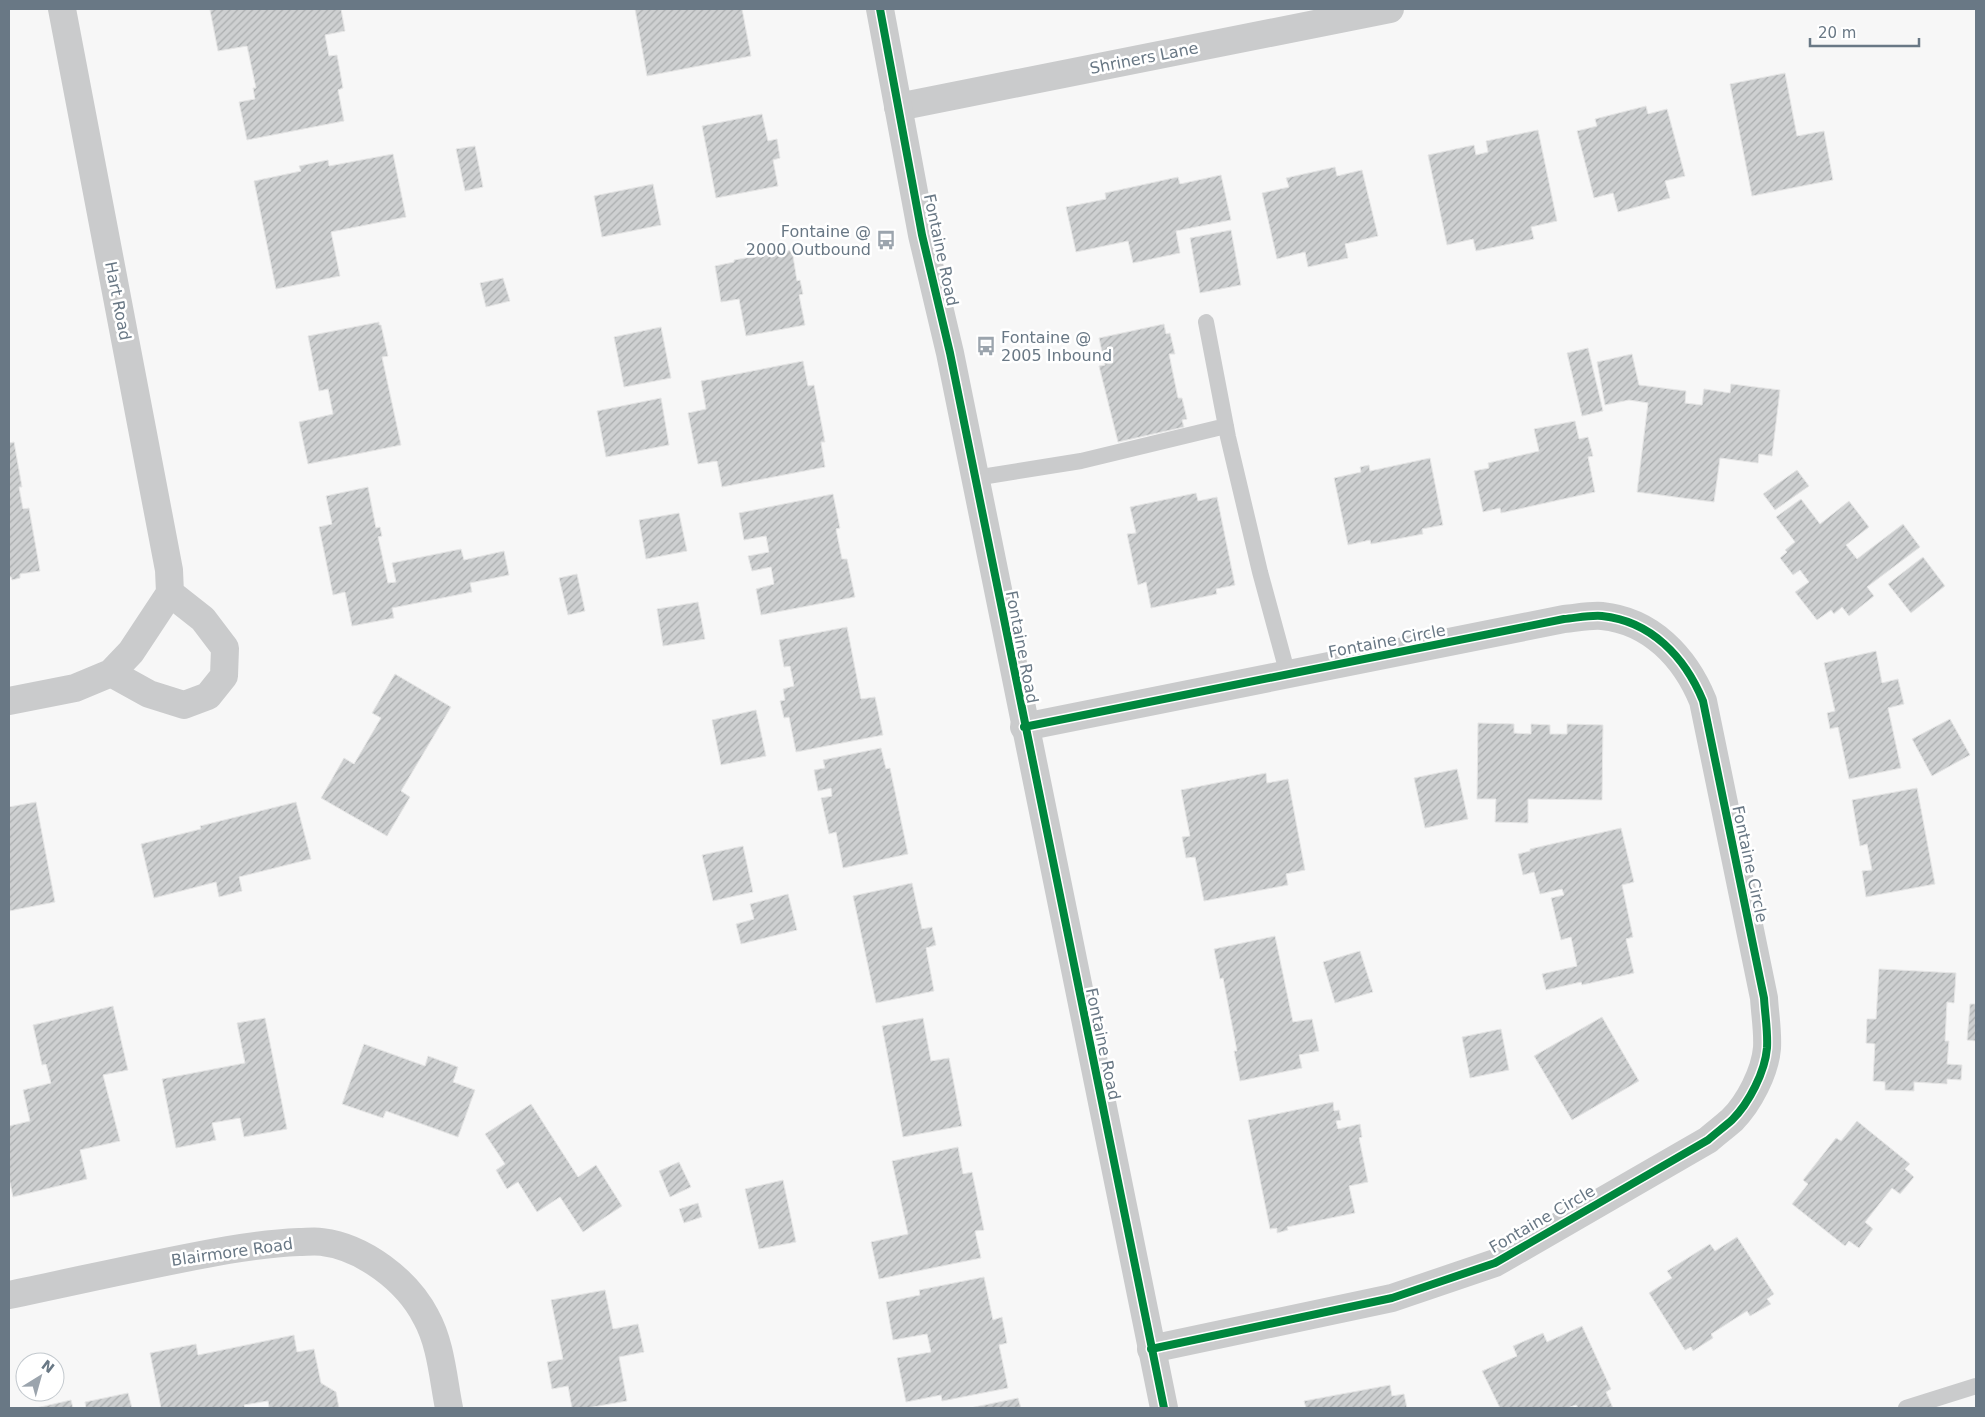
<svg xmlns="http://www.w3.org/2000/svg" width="1985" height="1417" font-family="'DejaVu Sans',sans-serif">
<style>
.building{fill:url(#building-hatch);stroke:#e6e6e6}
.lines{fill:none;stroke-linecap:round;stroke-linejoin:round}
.service{stroke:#cacbcc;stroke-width:16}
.minor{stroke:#cacbcc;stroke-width:28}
.tertiary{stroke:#cacbcc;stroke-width:28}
.cycleway-casing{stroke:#fff;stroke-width:11}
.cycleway{stroke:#00873e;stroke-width:8}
.labels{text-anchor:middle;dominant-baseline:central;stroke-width:5;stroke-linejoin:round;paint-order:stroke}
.street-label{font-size:16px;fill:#697885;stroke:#fff}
.poi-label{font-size:16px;fill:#697885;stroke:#fff;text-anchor:end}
</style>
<defs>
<pattern id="building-hatch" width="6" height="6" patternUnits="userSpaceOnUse" patternTransform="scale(1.25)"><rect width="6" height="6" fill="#ced0d1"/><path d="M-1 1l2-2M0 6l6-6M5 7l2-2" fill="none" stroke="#abaeaf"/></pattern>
</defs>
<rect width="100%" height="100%" fill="#f7f7f7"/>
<!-- building -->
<path class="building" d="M216,9H341L345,31L325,35L329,56L337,55L343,88L338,90L344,121L247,140L239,102L255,99L253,88H256L247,46L218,51L210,10Z
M635,9H742L751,56L647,76Z
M1785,73L1797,136L1824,131L1833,180L1752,196L1730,84Z
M1646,106L1648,114L1667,109L1685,176L1665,181L1670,198L1618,212L1613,193L1594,198L1577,131L1597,126L1595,119Z
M762,114L768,141L777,139L780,158L773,160L778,186L716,198L702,126Z
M1538,130L1557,221L1531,227L1534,239L1476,251L1473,239L1447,245L1428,155L1474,145L1476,155L1488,152L1486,141Z
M475,146L483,187L465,191L456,149Z
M393,154L406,217L331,232L340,276L276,289L254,181L301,171L299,166L328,160L329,166Z
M1335,167L1337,176L1362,170L1378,236L1345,244L1348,258L1308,267L1305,252L1277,259L1262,193L1289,187L1286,178Z
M1221,175L1231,220L1176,231L1180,253L1133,263L1128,241L1076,252L1066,207L1106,199L1105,193L1178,177L1180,184Z
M653,184L661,225L602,237L594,196Z
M1231,230L1241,285L1200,293L1190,238Z
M792,250L797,281L800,280L803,294L799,295L805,325L746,336L739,299L721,302L715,266L734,262V260Z
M503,278L510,301L486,307L480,283Z
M379,322V325H381L388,356L382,357L401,445L308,464L299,422L333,414L328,389L319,391L308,336Z
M1164,324L1166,334L1170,333L1175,354H1169L1178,398H1182L1187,419L1182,420L1184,427L1118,442L1099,366L1105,365L1099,338Z
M661,327L671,378L624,387L614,337Z
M1588,348L1603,411L1582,416L1567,353Z
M1632,354L1639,385L1686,391L1685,403L1702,405L1704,389L1730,393L1731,384L1780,390L1772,456L1759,454L1758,463L1720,458L1714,502L1637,492L1648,403L1629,400L1605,405L1597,362Z
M803,361L808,386L814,385L825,442H821L825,467L722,487L717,461L698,464L688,413L706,409L701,381Z
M661,398L669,445L606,457L597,411Z
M1575,421L1579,439L1588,437L1593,456L1588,457L1595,492L1501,513L1500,508L1483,512L1474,471L1489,468L1488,463L1539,451L1534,429Z
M14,442L22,487H19L23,509L29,508L40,571L20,574V578L12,580L11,577H9V443Z
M1430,458L1443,525L1422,529L1423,534L1371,544L1370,540L1348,545L1334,478L1361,472L1360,467L1369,465L1370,471Z
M1797,470L1809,486L1775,510L1763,494Z
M368,487L376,528L380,527L382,536L378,537L388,583L396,582L392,563L461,549L464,560L504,551L509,575L470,583L472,592L392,608L394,618L352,626L345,592L333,595L319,527L332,524L326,496Z
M1196,493L1198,501L1217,497L1235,585L1216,589L1217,594L1151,608L1146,582L1138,585L1127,534L1136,533L1130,507Z
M833,494L840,528L836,529L842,559H847L855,597L761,615L756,589L774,584L771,567L752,571L748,556L769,552L766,536L744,540L739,513Z
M1801,499L1820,524L1849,501L1869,527L1846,545L1857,559L1903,524L1920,547L1867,587L1874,596L1849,616L1842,607L1834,614L1831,610L1817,620L1795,592L1809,582L1800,570L1793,575L1780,558L1787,552L1785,550L1795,542L1776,517Z
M679,513L687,551L646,559L639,520Z
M1923,557L1945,586L1911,613L1888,584Z
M577,574L585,611L568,615L559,578Z
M698,602L705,639L663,646L657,609Z
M847,627L861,699L875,697L883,735L796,752L789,717L784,718L780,701L785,700L783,689L794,686L790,666L784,667L779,640Z
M1876,651L1882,683L1898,679L1904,704L1888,708L1901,768L1849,779L1838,727L1830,729L1827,713L1835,711L1824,663Z
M395,674L451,707L401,791L410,797L387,836L321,798L344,758L354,764L381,718L372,713Z
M756,710L766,756L721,765L712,720Z
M1950,719L1970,755L1932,776L1912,739Z
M1478,723L1514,724V733L1531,734V724L1550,725V734H1567V724L1603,725L1602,800L1528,799V823L1495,822L1496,799H1477Z
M881,748L886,769L890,768L908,854L843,868L836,832L829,834L821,798L832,796L831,788L818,791L814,770L825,768L823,760Z
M1457,769L1468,819L1425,828L1414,778Z
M1266,773L1267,783L1288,779L1305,870L1286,874L1288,885L1204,901L1195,857L1186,858L1182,837L1190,836L1181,790Z
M1917,788L1935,884L1866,897L1862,871L1872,870L1867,844L1860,846L1852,800Z
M36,802L55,902L9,911V807Z
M296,802L311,859L239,877L242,891L219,897L216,882L154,898L141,844L201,829L200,826Z
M1621,828L1634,882L1622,885L1633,937L1626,939L1634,973L1582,985L1581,982L1546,990L1542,974L1577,966L1571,937L1561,940L1551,898L1564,895L1562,889L1540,894L1534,872L1523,875L1518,854L1530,851V849Z
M743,846L753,892L713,901L702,855Z
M912,883L922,929L932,927L936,945L926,948L934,991L876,1003L853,896Z
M788,894L797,930L741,944L736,924L754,919L750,904Z
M1275,936L1293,1022L1312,1019L1319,1051L1299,1055L1302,1068L1240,1081L1234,1051H1237L1223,978L1220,979L1214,949Z
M1360,951L1373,992L1335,1003L1323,962Z
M1879,969L1956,973L1954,1003L1947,1002L1945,1041H1949L1947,1064L1962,1065L1961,1080L1947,1079V1084L1914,1082V1091L1885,1090V1082L1873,1081L1875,1044L1866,1043L1867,1019H1876Z
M1970,1004H1976V1041L1967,1040Z
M113,1006L128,1070L103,1075L120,1141L80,1150L87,1179L13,1197L9,1178V1126L30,1121L23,1090L51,1083L46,1064L42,1065L33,1025Z
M1602,1017L1639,1081L1572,1120L1534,1056Z
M265,1018L287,1129L244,1137L240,1118L212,1123L216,1140L176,1148L162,1079L245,1063L237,1023Z
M923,1018L931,1061L949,1058L962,1126L903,1137L882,1026Z
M1501,1029L1509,1070L1470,1078L1462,1037Z
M364,1044L425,1066L428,1056L458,1067L453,1082L475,1090L458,1137L386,1111L383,1118L342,1104Z
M1333,1102L1334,1111L1339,1110L1341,1120L1336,1121L1338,1129L1360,1124L1362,1137L1359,1138L1368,1182L1349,1186L1355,1213L1287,1227L1288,1230L1277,1233V1228L1270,1229L1248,1120Z
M531,1104L578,1177L596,1165L622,1206L583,1232L560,1197L537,1212L518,1182L507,1189L496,1170L505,1164L485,1134Z
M1857,1121L1910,1164L1905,1169L1914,1177L1900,1194L1892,1188L1865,1222L1873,1229L1859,1248L1849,1241L1845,1246L1792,1204L1808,1184L1803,1180L1836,1138L1841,1141Z
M958,1147L963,1174L972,1172L984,1230L975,1231L981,1258L879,1279L871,1242L908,1234L892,1161Z
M679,1162L691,1187L670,1197L659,1171Z
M783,1180L796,1242L759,1249L745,1189Z
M698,1203L702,1217L684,1223L679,1209Z
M1737,1237L1774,1294L1767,1299L1771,1304L1750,1316L1747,1311L1711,1334L1713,1338L1693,1351L1691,1347L1685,1350L1649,1293L1672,1278L1667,1271L1710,1244L1715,1251Z
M984,1277L993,1320L1002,1317L1007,1343L999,1345L1008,1388L942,1401L941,1395L906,1402L897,1358L931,1352L927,1334L893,1340L886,1302L920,1295L919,1290Z
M605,1290L613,1329L638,1324L644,1352L619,1357L627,1401L587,1408H572L568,1386L552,1389L547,1362L563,1359L551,1300Z
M1582,1326L1611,1389L1606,1392L1613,1408H1578L1576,1405L1567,1408H1500L1482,1371L1517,1356L1513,1346L1543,1333L1547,1342Z
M294,1335L297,1352L314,1349L321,1383L336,1392L339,1408H269L268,1401L244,1405L245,1408H161L150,1353L196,1344L198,1355Z
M1390,1385L1392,1396L1404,1394L1407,1408H1306L1304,1401Z
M128,1393L132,1408H86L85,1402Z
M1018,1398L1021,1408H970Z
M71,1400L73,1408H36Z"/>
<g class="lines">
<!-- service -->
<path class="service" d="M1206,322L1228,437L1260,572L1288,675
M975,478L1081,461L1226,426
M1906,1408L1976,1386"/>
<!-- minor -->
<path class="minor" d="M898,107L1390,9
M111,673L149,694L184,705L208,696L224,676L225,648L203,619L170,593
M9,701L75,688L111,673L131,652L170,593L169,570L62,9
M1024,727L1564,619C1576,618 1590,615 1602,616C1651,621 1685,657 1703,701L1764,998C1765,1015 1768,1031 1767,1048C1765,1072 1749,1103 1732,1120C1724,1127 1716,1133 1708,1140L1495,1263L1392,1298L1151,1349
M9,1295C82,1280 154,1263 228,1250C252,1246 275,1243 299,1242C306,1242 315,1241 322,1242C363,1247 407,1280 426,1317C441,1344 443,1378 449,1408"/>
<!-- tertiary -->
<path class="tertiary" d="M880,9L922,235L950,353L1164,1408"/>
<defs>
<path id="cycleway" d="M880,9L922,235L950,353L1164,1408
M1024,727L1564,619C1576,618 1590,615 1602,616C1651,621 1685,657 1703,701L1764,998C1765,1015 1768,1031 1767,1048C1765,1072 1749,1103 1732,1120C1724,1127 1716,1133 1708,1140L1495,1263L1392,1298L1151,1349"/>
</defs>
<!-- cycleway casing -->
<use href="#cycleway" class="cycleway-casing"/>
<!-- cycleway -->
<use href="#cycleway" class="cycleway"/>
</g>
<!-- icons -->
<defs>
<symbol id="bus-bare" viewBox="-9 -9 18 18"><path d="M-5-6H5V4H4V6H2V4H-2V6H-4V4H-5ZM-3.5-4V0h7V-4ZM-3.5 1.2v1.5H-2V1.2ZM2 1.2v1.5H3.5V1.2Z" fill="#9ba4ad" stroke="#fff" stroke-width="2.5" paint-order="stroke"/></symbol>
</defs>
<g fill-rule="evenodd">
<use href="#bus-bare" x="872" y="226" width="28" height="28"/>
<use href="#bus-bare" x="972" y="332" width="28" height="28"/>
</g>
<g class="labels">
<!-- street labels -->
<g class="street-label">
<text transform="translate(1144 58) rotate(-11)">Shriners Lane</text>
<text transform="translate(941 250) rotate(78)">Fontaine Road</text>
<text transform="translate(118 301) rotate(79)">Hart Road</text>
<text transform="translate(1387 641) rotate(-11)">Fontaine Circle</text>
<text transform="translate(1022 647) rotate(79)">Fontaine Road</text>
<text transform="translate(1750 864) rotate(78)">Fontaine Circle</text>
<text transform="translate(1103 1044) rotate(78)">Fontaine Road</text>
<text transform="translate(1542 1219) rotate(-30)">Fontaine Circle</text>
<text transform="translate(232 1252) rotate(-8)">Blairmore Road</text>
</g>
<!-- poi labels -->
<g class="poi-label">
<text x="871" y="231">Fontaine @<tspan x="871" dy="18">2000 Outbound</tspan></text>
<text x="1001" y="337" text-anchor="start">Fontaine @<tspan x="1001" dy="18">2005 Inbound</tspan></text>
</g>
</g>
<!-- border -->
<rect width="1985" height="1417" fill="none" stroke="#697885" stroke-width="20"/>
<!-- north arrow -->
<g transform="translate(40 1377) rotate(37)"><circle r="24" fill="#ffffff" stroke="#c3c9ce"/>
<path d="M0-4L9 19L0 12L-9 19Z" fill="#9ba4ad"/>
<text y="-8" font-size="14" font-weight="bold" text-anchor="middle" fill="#697885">N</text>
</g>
<!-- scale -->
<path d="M1810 38v8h109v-8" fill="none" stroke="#697885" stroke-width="2.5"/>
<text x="1818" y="38" font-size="15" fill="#697885" stroke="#ffffff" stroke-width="4" paint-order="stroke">20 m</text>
</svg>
